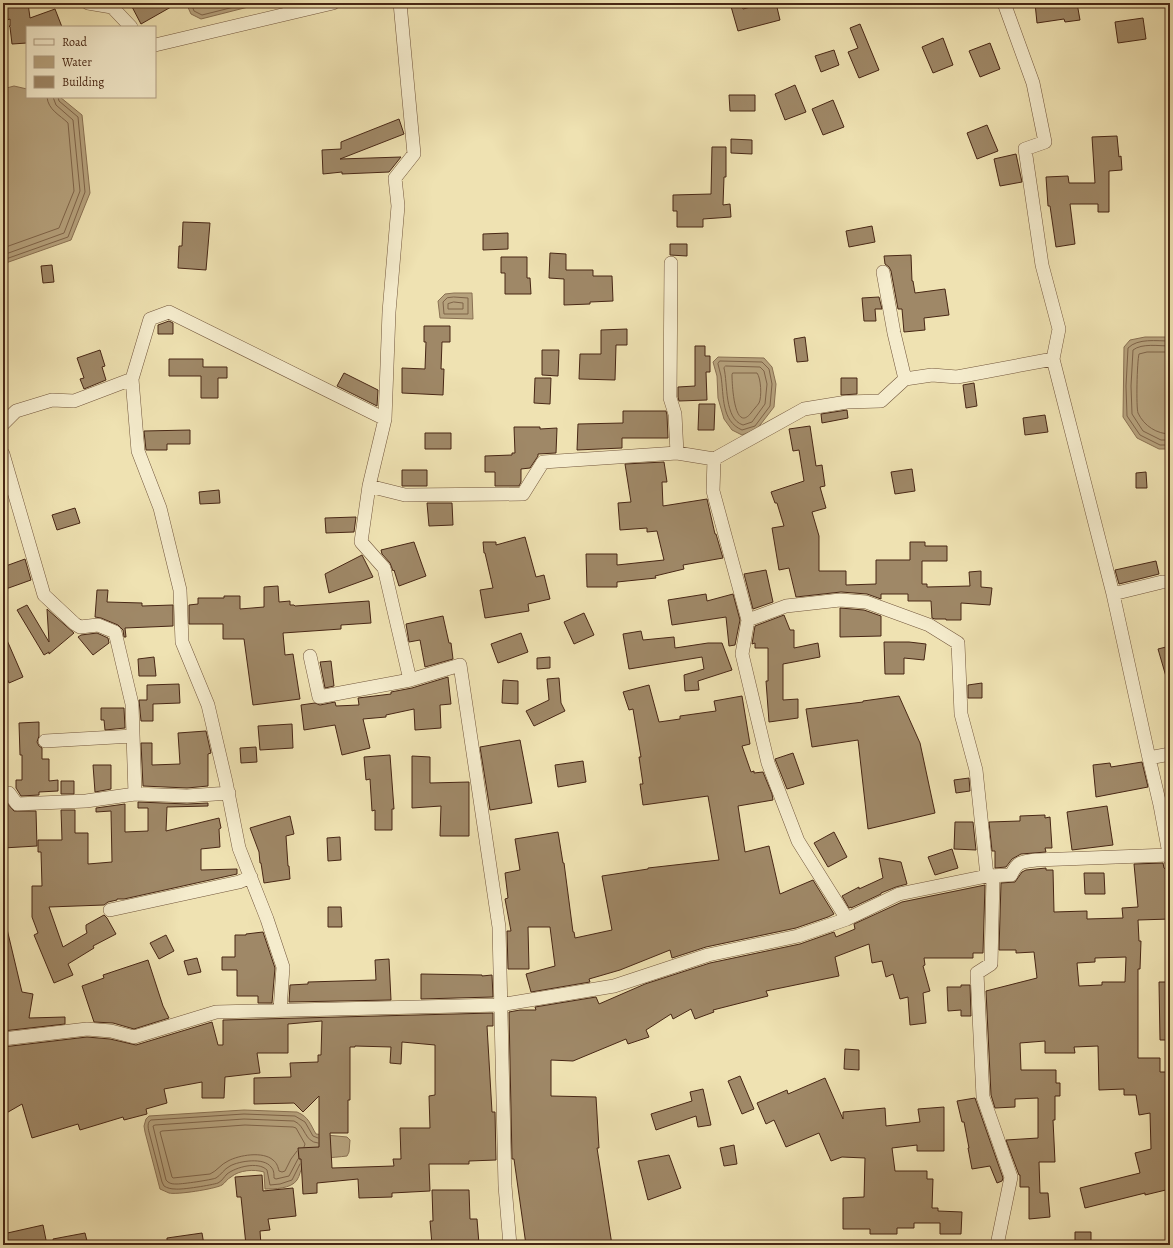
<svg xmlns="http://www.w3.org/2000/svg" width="1173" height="1248" font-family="Alegreya,serif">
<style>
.water{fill:#b6a27d;stroke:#8a7153}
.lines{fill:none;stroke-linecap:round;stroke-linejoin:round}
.shore{stroke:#7f6449;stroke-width:1}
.building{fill:#9f8867;stroke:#482715;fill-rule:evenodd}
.minor-casing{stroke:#72563c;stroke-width:14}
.minor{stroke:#f5eccd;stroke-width:13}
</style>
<rect width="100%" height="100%" fill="#efe2b2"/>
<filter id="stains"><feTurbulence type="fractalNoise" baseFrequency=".005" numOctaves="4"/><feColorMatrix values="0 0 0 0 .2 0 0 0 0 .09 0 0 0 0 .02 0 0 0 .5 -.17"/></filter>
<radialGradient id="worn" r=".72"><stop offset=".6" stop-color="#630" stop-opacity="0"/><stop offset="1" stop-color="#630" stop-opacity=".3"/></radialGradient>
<!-- water -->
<path class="water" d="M186,3H264L201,19L191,14Z
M14,86L27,89V97H60L82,115L90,193L71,240L3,264V89Z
M454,293H472L473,319L440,318L438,301L445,294Z
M1145,337H1170V449H1159L1137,438L1123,417L1124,347L1130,340Z
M718,357L764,358L772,367L776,384L774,407L757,429L742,435L732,430L724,419L718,398L717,376L713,362Z
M244,1110L297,1112C309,1117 310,1124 316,1134L347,1137L350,1140L349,1152L347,1156C332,1158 317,1157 304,1166C300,1169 300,1176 297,1180C291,1189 274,1189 265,1189L264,1172C254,1169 239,1170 231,1177C227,1179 225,1183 222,1185C215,1189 176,1195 169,1193C166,1192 163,1190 160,1189L145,1132L144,1126L146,1119L149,1116Z"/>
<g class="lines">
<!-- shore -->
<path class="shore" d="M191,3L194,11L202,15L250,3
M3,248L59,228L74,191L68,123C60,115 48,110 47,97
M3,255L64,233L80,191L73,120L56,105L53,97
M3,260L68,237L85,192L78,117L59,101L58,97
M454,297L468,298V314H444L443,302L447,298Z
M454,302L463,303V309H448V304Z
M1170,341C1156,341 1138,338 1128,348L1126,386L1127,416L1140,435L1160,445H1170
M1170,346C1159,346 1142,343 1133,350L1131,386L1132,414L1143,431L1161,440H1170
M1170,352H1147L1139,354C1137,362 1136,407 1138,413C1144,426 1157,434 1170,434
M720,361L762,362L769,369L772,384L770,406L755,426L742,430C721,421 724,396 721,376C720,372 719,368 718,364Z
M726,366L760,367L764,371L767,384L765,404L752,422L743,425C724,419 728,384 724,368Z
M733,373H757C761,378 762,397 759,403C757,406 753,410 751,413C734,434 732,383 732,375Z
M297,1151L291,1159L285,1171L282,1172L279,1171C278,1167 277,1163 273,1160C263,1151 239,1155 228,1161C221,1164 217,1171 210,1174L173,1178L172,1177L160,1132L162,1131L245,1125L293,1127L296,1128L305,1144L304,1147
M298,1159L289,1176L276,1179L274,1178C274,1174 274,1170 271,1167C264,1157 239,1161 230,1166C224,1169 221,1175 216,1178C211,1180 183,1184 177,1184C173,1184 171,1184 168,1182L166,1180L153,1126L155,1125L244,1119L294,1121C306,1126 304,1142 318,1143
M300,1164L292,1180L280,1184L270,1185L267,1170C258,1161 236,1167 227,1174C224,1177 222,1181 218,1183C212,1185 182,1190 175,1189C171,1189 167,1188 164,1186L162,1182L149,1132C148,1128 147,1122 151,1120L244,1114L295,1116L305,1122L313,1136L318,1138"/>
</g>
<!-- building -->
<path class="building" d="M21,3H28L30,18L55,9L62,27H27V43L12,44L10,27L9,26H10V19L7,20L5,5Z
M130,3H178L141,24Z
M730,3H741L743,9L766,3H776L780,20L738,31Z
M1035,3H1077L1080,20L1065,22L1064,19L1037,23Z
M1143,18L1146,39L1118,43L1115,22Z
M860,24L879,70L859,78L848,52L858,48L850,28Z
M943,38L953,65L933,73L922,47Z
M990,43L1000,69L980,77L969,51Z
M834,50L839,65L821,72L815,56Z
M795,85L806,112L785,120L775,94Z
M729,95H755V111H730Z
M833,100L844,127L823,135L812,109Z
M399,119L404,134L340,159L401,157L389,172L342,174V172L323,174L322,150L341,149V142Z
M987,125L998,151L977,159L967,133Z
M1117,136L1119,157L1121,156L1122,170L1109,171V212H1098V204H1070L1075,244L1056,247L1050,206H1048L1046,177L1068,176L1069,183H1095L1092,137Z
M731,139L752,140V154L731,153Z
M712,147H726V177H724L723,205L730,204L731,217L703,219V227H677V211H673V195L711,194Z
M1016,154L1022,182L1000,186L994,159Z
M183,222L210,223L206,270L178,268L179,246H182Z
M872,226L875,242L849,247L846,231Z
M508,233V249L483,250V234Z
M670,244H687V256L670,255Z
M550,253L566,254V270H593V276H612L613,301L590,302V304L564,305V279L549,278Z
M911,255L912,281H913L915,293L945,289L949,315L924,318L925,330L904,332L902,309H898L891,271L889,267L885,264L884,256Z
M501,257H527V278H530L531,294H505V273H501Z
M52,265L54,282L43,283L41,266Z
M879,297L882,309H875L876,321H864L862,298Z
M169,321L173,323V334H158V325Z
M424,326H450V342H442L441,369H444L443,395L402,393V368L425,369L426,342H424Z
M627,329V345H616L615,380L579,379L580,354H601V330Z
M805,337L808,361L797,362L794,339Z
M695,346H705V356H710V372H706L707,400L679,401L678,397V387L695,386Z
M100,350L105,366L102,367L106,380L84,389L80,379L84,378L77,358Z
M542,350H559L558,376L542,375Z
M169,359H203V367H227V378H218V398H201V376H169Z
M344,373L378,390L377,406L337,386Z
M535,378H551L550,404L534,403Z
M841,378H857V394L841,395Z
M974,383L977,406L966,408L963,385Z
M699,404H715L714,430H698Z
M847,410L848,418L822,423L821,414Z
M623,411H666L667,415L668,438H622V448L577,450L578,424L623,423Z
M1045,415L1048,432L1025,435L1023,418Z
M810,426L816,466L822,465L825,486L820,487L826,508L812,512L819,536V571H846V585L876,584V560H910V542H925V546H947V561H922V584H927V587L970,586L969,572L981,571V587L992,588L990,605L961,603V620H946V619H935L932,618L931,601H908V594H881V599L867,594L841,592L796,597L789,568L779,570L772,528L784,526L777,503H775L771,492L804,481L799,450L793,451L789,429Z
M514,427H540V429L557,428L556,453L538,454V456L530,468L521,469V482L519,486H495V472H485V456L512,455V453H515Z
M190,430V444H167V450H146L144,431Z
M425,433H451V449H425Z
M664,462L667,482H662L663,506L707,499L715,534H716L723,558L683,565L684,569L655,576L656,578L617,582V587H587L586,554H617V565L664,560L657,531L647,532V528L620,530L618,503L631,502L625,464Z
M912,469L915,491L895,494L891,472Z
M402,470H427V486H402Z
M1146,472L1147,488H1136V473Z
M219,490L220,503L200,504L199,492Z
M427,503H452L453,525L429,526Z
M75,508L80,523L57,530L52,515Z
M356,517L354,532L326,533L325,518Z
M525,537L536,577L544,575L550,599L528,604L529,611L485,618L480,590L493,588L485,553H484L483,542H496V545Z
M414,542L426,576L399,586L394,570L393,571L390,563L382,554L381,550Z
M362,555L373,577L329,593L325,574Z
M25,559L31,580L3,590V567Z
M1156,561L1159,574L1119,584L1115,570Z
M766,570L773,602L753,609L744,574Z
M278,586L279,602L290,601V605H294L295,606L369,601L371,623L341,625V629L283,633L285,655L293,654L300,699L253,705L244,639H223V624H189V605L198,604V598H224V596H240V609L264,607V587Z
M97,590H108L107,602L142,603V606L173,605V626L125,628L126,637H124L123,630L118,625L101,618L95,617Z
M706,594L707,601L733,594L740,620L735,645L729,646L726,617L672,625L668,600Z
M27,605L49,642L47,609L74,633L49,654V652L44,655L17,610Z
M840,608L864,610L881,616V636L840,637Z
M584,613L594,635L574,644L564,622Z
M784,615L790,630H794V648L818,643L820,657L783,664V700L798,699V718L769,722L766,681H768V648H755V643L752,644L755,626Z
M443,616L449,643H451L453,659L425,667L420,640L409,642L406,624Z
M3,631L23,677L9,683L3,669Z
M641,631L643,640L674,637L675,648L708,643H722L732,670L698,681L699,690L685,691L684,675L704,669L702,657L629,669L623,634Z
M97,633L108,638L109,643L93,655L78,637L81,635Z
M521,633L528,652L498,663L491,644Z
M884,642H909L926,644L924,660L904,658V674H885Z
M1170,646V680H1167L1158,649Z
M154,657L156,676H139L138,659Z
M550,657V668L537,669V658Z
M331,661L334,686L325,688L320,662Z
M448,677L451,704L440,705L441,728L415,730L414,709L386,715V717L363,719L370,748L342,755L335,725L304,730L301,705L315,703L320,705L335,702L336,706L359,705L358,698L391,694V692L412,688Z
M559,678L561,703L565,711L534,726L526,711L549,700L547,679Z
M503,680L518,681V704L502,703Z
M982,683V698H968V685Z
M179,684L180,703L153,704V721H141L139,700H147V685Z
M649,685L659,722L680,719V716L716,711L714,701L742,696L750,744L742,746L751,772L754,771V773L763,772L772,794L773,800L738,806L745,852L769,846L780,894L813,880L834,914L828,917L796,928L706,947L672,958L670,950L620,970L589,979L590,982L531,992L526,974L555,966L550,927H528L529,969H508L507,931H511L505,899L508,898L505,873L520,870L515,839L558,832L563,863H564L573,932H574L575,938L612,930L602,876L648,869V868L719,860L708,796L643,805L640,784H643L639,757H641L633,709L629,710L623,692Z
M899,696L920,743L935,813L868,829L858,740L812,747L806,709L863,702V701Z
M101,708H124L125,728L105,730L104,720H101Z
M39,722V736L37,742L39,746L42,748V759H49V781L58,780V791L39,792V795L21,796L16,788V780H22V755H20L19,723Z
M292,724L293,748L260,750L258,726Z
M206,731L211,753L208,754V786L187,788L143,786L141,743H152V765L180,764L178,733Z
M520,740L532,803L490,810L480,747Z
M256,747L257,762L241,763L240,748Z
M793,753L804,784L787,789L775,759Z
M390,755L394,809H392V830H375V810L372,811L370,779L366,780L364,757Z
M412,756L430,757V783L469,782V836H440L441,806L412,808Z
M583,761L586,782L558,787L555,765Z
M1142,762L1148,787L1096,797L1093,765L1110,763L1111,767Z
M93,765H111V789L95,792Z
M969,778L970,791L956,793L954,780Z
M61,781H74V794H61Z
M3,801H5L14,811H36L37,846L3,848Z
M138,802L187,804L208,803V806L167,807L166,831L219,818L221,828L219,829L220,847L201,849V870L237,869V874L124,899H117V900L108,902L104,905L49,907L63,947L87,933L86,929V925L104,915L107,918L116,934L93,946L94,948L68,964L73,975L54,983L34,935L38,933L32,917V886H42L41,852H38V840H62L61,810H75V833H88V864L112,862L111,811L96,812V808L125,804V832L148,831V808H138Z
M1107,806L1113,845L1072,850L1067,812Z
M1045,815V818L1050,817L1052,848H1045L1046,852L1021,854L1012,859L1006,867L995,868V851H992L989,822L1020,821V816Z
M290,816L294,834L286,836L288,866H289L290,879L264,883L261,863H260L259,852L250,828Z
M955,822H973L976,850L954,849Z
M834,832L847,857L828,867L814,843Z
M340,837L341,860L328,861L327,838Z
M952,849L958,868L935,875L928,857Z
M879,858L901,862L907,884L896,887L881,893V894L851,908V907L849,908L842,896L859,887V889L883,878Z
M1163,863L1164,868L1169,872L1170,877V919L1138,920L1139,941H1141L1140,969H1138V1058H1160V1072H1167L1168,1090H1170V1103H1169L1170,1189L1145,1195V1193L1085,1208L1080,1188L1140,1173L1135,1153L1151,1149L1150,1113L1139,1115L1136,1095H1124V1089L1099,1090L1098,1046L1074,1047L1075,1053H1045V1041L1020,1043L1021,1070H1056V1083H1060V1096H1055V1120H1053L1055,1162H1039L1040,1193H1048L1050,1217L1029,1219V1187H1020V1175H1019L1006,1140L1038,1138V1098L1015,1099V1107L995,1108L991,1095L986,991L1037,978L1034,952L1016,953V950H999L1001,883L1015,882L1022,872L1026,870L1046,868V870H1053L1054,912L1087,911V919L1123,918L1122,908L1138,907L1134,864ZM1126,957L1125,982H1102V985L1079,986L1077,963L1095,962V958Z
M1084,873H1104L1105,894H1085Z
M985,885L983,953H973V958H924L925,965L923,966L930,991L923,993L926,1023L910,1025L908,997L900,999L893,974L886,977L882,961L872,963L869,944L835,957L839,976L766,991L768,996L713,1010L714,1012L695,1019L691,1009L673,1019L671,1014L646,1030L649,1037L628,1044L626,1039L573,1061L551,1060V1096L596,1097L599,1148H597L612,1245H526L514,1159H512L509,1012L520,1010H536L535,1007L596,997L599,1004L645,984L710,963L800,944L834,932L836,937L855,929L854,924L902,902Z
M328,907H341L342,927H328Z
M3,929H7L22,992L33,994L29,1018L65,1017V1024L3,1031Z
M263,932L275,968L272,1003H258V996H237V970H222V957H235V935H246V934Z
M166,935L174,951L159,959L150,943Z
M197,958L201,972L188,975L184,961Z
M389,959L391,1000L289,1002L290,985L308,984V982L376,980L375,960Z
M148,960L163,1006L169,1018L134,1029L113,1023L94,1022L82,986L104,978L103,975Z
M421,974L482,975V976L492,975L493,997L421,999Z
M1159,982H1170V1040H1160Z
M961,985H970L971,1016H961V1010L948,1011L947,987H961Z
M493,1013V1026H487L492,1112H495L496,1160L469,1161V1164H429L430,1191L392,1193V1197L359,1198L358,1179L317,1183V1193L303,1194L301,1159H299L298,1148L319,1147V1096L303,1112L294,1103L254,1104V1078L291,1077L290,1063L318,1062V1055H321L322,1021L288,1024V1053H257L260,1073L225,1077L224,1098H202V1082L164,1089L167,1103L146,1109L147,1114L124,1120L123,1117L80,1130L78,1124L32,1138L22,1104L3,1115V1047L87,1037L110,1039L136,1045L212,1022L218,1045H223V1020ZM402,1042L435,1045V1095L429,1096L430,1128H400L401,1159H393L394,1166L332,1168L330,1133H348V1100H350V1047H355V1046L391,1047L390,1063L401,1064Z
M845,1049L859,1050V1070L844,1069Z
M740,1076L754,1109L742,1114L728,1081Z
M825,1078L843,1119V1112L885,1108L886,1126L920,1122L918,1109L944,1107V1151H917V1145L892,1148L895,1171H927V1179H933L932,1208H938V1211L962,1212L961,1234H940V1223H914V1228H897V1234H870V1229H843V1198L864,1197L865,1158L842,1157L831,1161L819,1133L786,1147L774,1120L766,1124L757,1103L787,1090L788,1094Z
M703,1089L711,1125L698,1127L696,1116L656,1130L651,1114L692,1101L690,1092Z
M975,1098L1003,1178L1002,1181L997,1183L990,1166L972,1169L968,1148H969L964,1122H962L957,1101Z
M734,1145L737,1164L724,1166L720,1148Z
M669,1155L681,1188L648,1200L638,1161Z
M262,1175L263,1191L293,1188L296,1216L268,1219L270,1230L260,1231L261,1245H246L241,1197H237L235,1177Z
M432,1190H469L470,1219H477L479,1244L432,1245L430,1221H433Z
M43,1225L47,1245H5L3,1234Z
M1075,1232H1091V1243H1075Z
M85,1233L88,1245H54L53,1239Z
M202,1233L204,1245H167V1238Z"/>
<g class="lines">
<defs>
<path id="minor" d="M88,3L112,7L131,27
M1004,3L1033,83L1045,142L1025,149L1042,265L1059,329L1053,359L1113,594L1149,758L1170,754
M155,45L333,3
M671,263L670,398L675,414L677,453
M883,272L894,333L905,379
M132,379L150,319L169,312L385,419
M3,424L16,411L52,400L74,401L132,379L138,451L160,508L180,590L182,642L208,705L226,782L239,848L267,919L283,967L280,1010
M3,454L44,595L75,624L80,627L98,625L115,632L132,704L135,794
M714,459L713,491L748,620L742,654L768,763L798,841L847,919
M369,486L405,495L523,494L543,462L677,453L714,459L804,409L847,402L881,401L905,379L932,375L957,377L1053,359
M1113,594L1162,582H1170
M748,620L786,606L840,600L866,602L929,625L958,643L961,714L976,770L987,876
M310,656L319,697L410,680L384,568L361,542L369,486L385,419L389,312L398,206L395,178L414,154L400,3
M410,680L460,665L499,927L505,1186L510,1245
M45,741L133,736
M1149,758L1160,805L1170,859
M3,793H9L17,804L86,801L135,794L187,796L229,793
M993,877L991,964L977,973L983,1097L1011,1177L997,1245
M110,910L239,882L251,877
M3,1039L87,1029L111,1031L134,1037L216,1012L500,1005L614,986L708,955L798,936L847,919L899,894L987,876L1011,875C1018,861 1021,862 1036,860L1169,855"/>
</defs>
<!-- minor casing -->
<use href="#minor" class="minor-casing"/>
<!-- minor -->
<use href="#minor" class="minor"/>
</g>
<!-- margin -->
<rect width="1173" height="1248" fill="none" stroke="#efe2b2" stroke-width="16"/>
<rect x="4" y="4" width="1165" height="1240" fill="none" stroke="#482715" stroke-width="2"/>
<rect x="8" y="8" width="1157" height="1232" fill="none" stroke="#482715"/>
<!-- legend -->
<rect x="26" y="26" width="130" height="72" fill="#f5eccd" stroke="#b09d83"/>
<rect x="34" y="39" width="20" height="6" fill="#f5eccd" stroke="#b09d83"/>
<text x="62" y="46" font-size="12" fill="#482715">Road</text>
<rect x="34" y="56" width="20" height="12" fill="#b6a27d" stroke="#b09d83"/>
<text x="62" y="66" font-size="12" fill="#482715">Water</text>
<rect x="34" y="76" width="20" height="12" fill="#9f8867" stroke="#b09d83"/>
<text x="62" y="86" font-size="12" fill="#482715">Building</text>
<rect width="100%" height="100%" filter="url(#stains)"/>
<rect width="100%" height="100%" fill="url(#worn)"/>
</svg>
